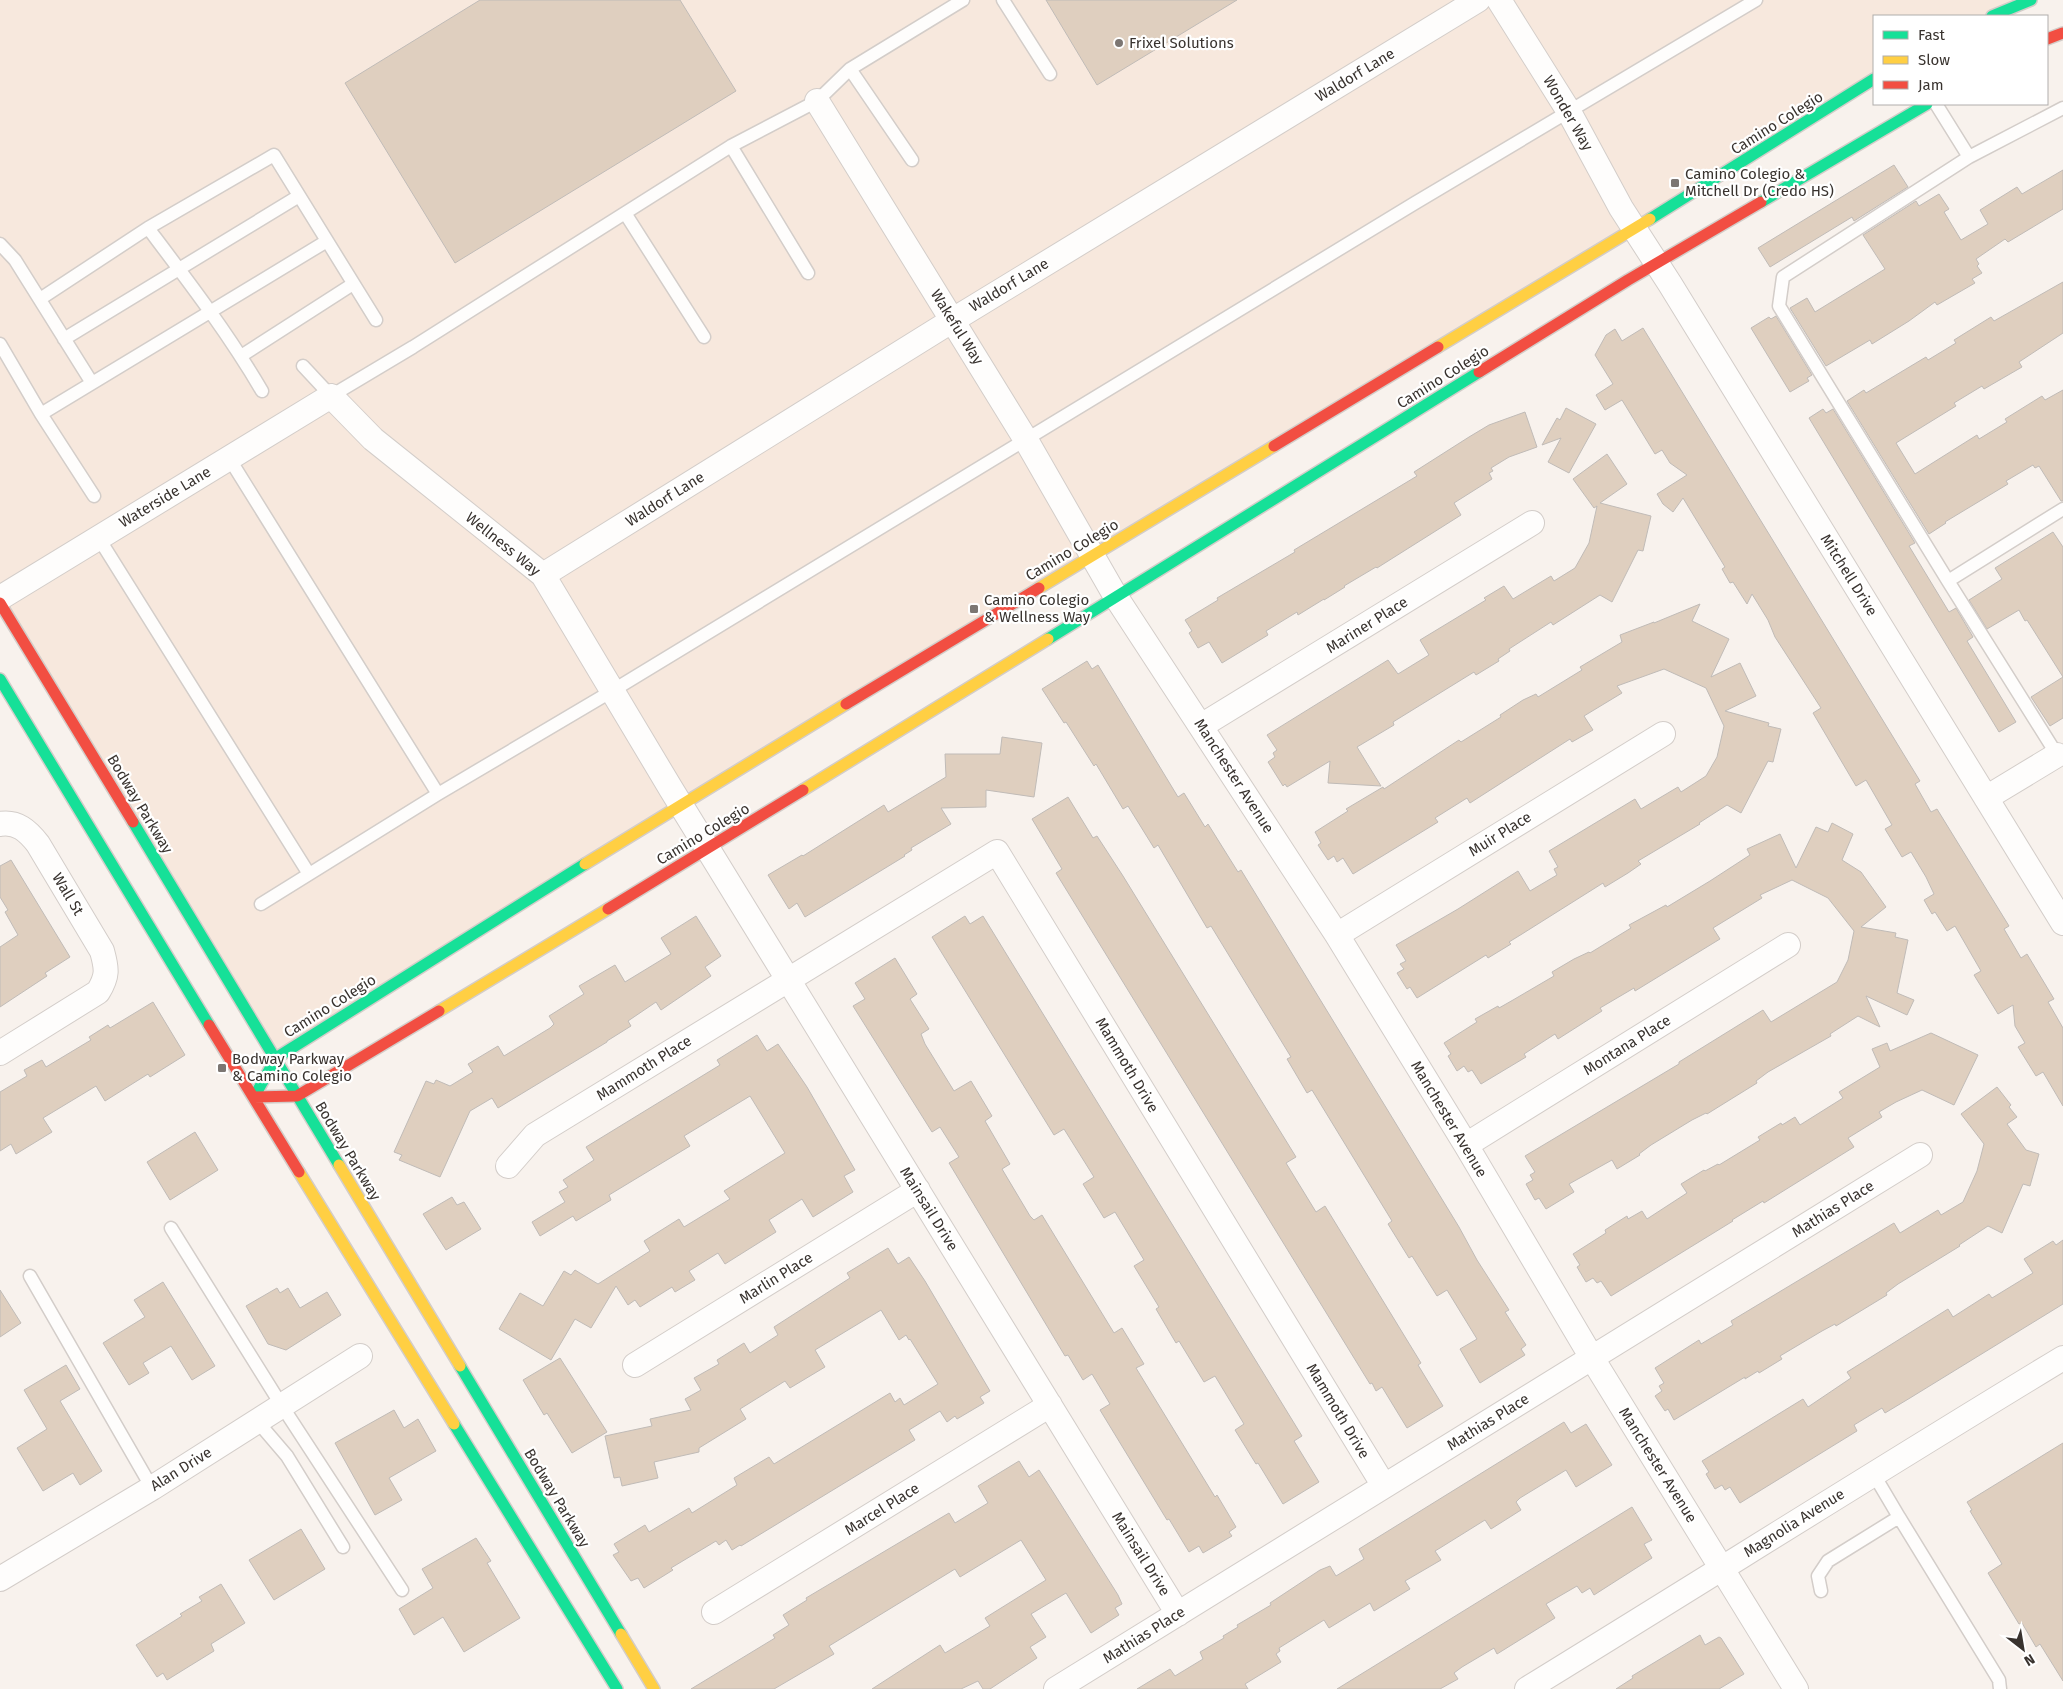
<svg xmlns="http://www.w3.org/2000/svg" width="2063" height="1689" font-family="'Fira Sans',sans-serif">
<style>
.built{fill:#f7e8dd}
.building{fill:#dfcfbf;stroke:#c0bbb7}
.lines{fill:none;stroke-linecap:round;stroke-linejoin:round}
.lane-casing{stroke:#d3cdc9;stroke-width:15}
.street-casing{stroke:#d3cdc9;stroke-width:26}
.fast-casing{stroke:#d3cdc9;stroke-width:14}
.slow-casing{stroke:#d3cdc9;stroke-width:14}
.jam-casing{stroke:#d3cdc9;stroke-width:14}
.lane{stroke:#fefdfc;stroke-width:12}
.street{stroke:#fefdfc;stroke-width:24}
.fast{stroke:#16e098;stroke-width:11}
.slow{stroke:#ffcf43;stroke-width:11}
.jam{stroke:#f24e42;stroke-width:11}
.poi-dot{fill:#7c7672;stroke:#fff;stroke-width:2}
.labels{text-anchor:middle;dominant-baseline:central;stroke-width:4.5;stroke-linejoin:round;paint-order:stroke}
.poi-label{font-size:15px;fill:#39332f;stroke:#fff;text-anchor:start}
.street-label{font-size:15px;fill:#39332f;stroke:#fff}
</style>
<rect width="100%" height="100%" fill="#f8f2ed"/>
<!-- built -->
<path class="built" d="M0,0H2031L1992,16H1874V79L276,1058L0,603Z"/>
<!-- building -->
<path class="building" d="M480,0H680L736,91L455,263L345,83Z
M1046,0H1237L1097,85Z
M1894,165L1908,187L1854,221L1852,217L1770,267L1758,248Z
M2063,170V209L2008,242L2005,239L1976,259L1979,264L1977,266L1982,273L1972,279L1975,283L1937,305L1935,302L1909,321L1872,344L1870,340L1826,366L1790,308L1807,298L1815,312L1885,269L1863,235L1916,201L1919,206L1939,194L1949,209L1944,212L1961,240L1988,224L1980,210L2017,187L2022,194Z
M2063,282V333L2019,362L2022,367L1984,389L1982,386L1954,403L1956,406L1896,443L1915,474L1977,435L1979,439L2007,422L2005,419L2042,396L2045,400L2063,390V501H2061L2039,466L2035,468L2033,465L2006,481L2008,484L1945,522L1946,523L1929,534L1847,401L1864,390L1866,393L1926,357L1928,360L1956,343L1954,340L1991,317L1994,321Z
M1776,316L1812,375L1807,378L1809,381L1790,392L1751,328L1769,317L1771,319Z
M1643,328L1920,781L1915,784L1931,812L1937,809L2009,926L2004,929L2021,958L2027,954L2054,999L2048,1002L2063,1028V1106L2043,1072L2036,1076L2018,1047L2025,1043L2015,1026L2013,1005L1998,1014L1974,975L1981,971L1955,926L1947,931L1935,912L1932,914L1924,900L1934,894L1926,877L1911,852L1902,857L1885,829L1892,825L1866,780L1856,786L1813,713L1821,708L1775,637L1768,620L1752,594L1747,604L1733,582L1730,583L1722,569L1725,567L1683,498L1673,512L1663,504L1657,494L1687,475L1670,463L1662,450L1655,454L1622,400L1605,410L1596,395L1613,384L1595,355L1606,335L1615,329L1622,341Z
M1566,408L1596,424L1569,473L1548,462L1561,438L1542,445L1557,418L1560,420Z
M1823,409L1826,413L1833,409L1915,543L1909,546L1949,612L1956,608L1973,637L1967,641L2016,722L1999,732L1809,418Z
M1525,412L1537,447L1509,457L1491,468L1493,471L1489,473L1492,479L1454,503L1461,515L1377,568L1376,567L1344,586L1345,587L1324,600V599L1298,615L1297,612L1266,631L1268,635L1222,663L1209,642L1198,648L1189,633L1192,631L1185,620L1218,600L1217,598L1295,552L1294,550L1417,476L1414,472L1469,437L1489,425Z
M1607,454L1627,484L1600,503L1651,516L1643,551L1638,550L1612,602L1600,595L1553,625L1551,622L1509,649L1510,651L1498,659L1499,661L1476,675L1474,672L1393,722L1394,725L1357,747L1381,786L1328,783L1330,761L1287,787L1285,784L1283,786L1268,762L1275,757L1273,753L1277,750L1267,735L1388,660L1398,674L1429,655L1420,640L1486,600L1484,598L1504,586L1513,599L1551,576L1554,581L1575,568L1589,543L1597,506L1594,508L1573,479Z
M2053,532L2063,547V718L2050,726L2031,697L2063,677L2027,620L2025,621L2019,610L1987,629L1969,600L2002,579L1995,568Z
M1700,604L1692,621L1729,639L1711,677L1740,663L1756,696L1725,711L1769,723L1768,726L1781,729L1773,762L1768,761L1741,813L1727,805L1699,823L1700,824L1638,861L1641,864L1628,873L1605,887L1603,883L1522,934L1509,942L1511,944L1488,958L1486,955L1417,998L1410,987L1407,989L1397,973L1404,969L1400,964L1406,961L1396,945L1458,909L1518,871L1530,891L1557,875L1554,869L1558,867L1549,851L1635,799L1641,809L1678,787L1681,792L1706,776L1717,757L1724,726L1706,688L1664,669L1617,686L1622,693L1584,716L1593,730L1572,742L1570,739L1470,803L1467,798L1435,818L1438,822L1353,874L1343,858L1337,862L1334,856L1328,860L1318,845L1321,843L1315,832L1348,811L1346,809L1383,787L1384,789L1459,740L1461,742L1501,717L1500,715L1523,700L1536,694L1538,697L1582,670L1580,667L1622,642L1620,635L1654,622V623Z
M1087,661L1092,669L1098,665L1178,797L1184,793L1205,827L1208,824L1238,872L1241,870L1459,1227L1477,1260L1509,1310L1505,1312L1526,1345L1521,1349L1525,1355L1480,1383L1460,1349L1477,1339L1447,1290L1437,1296L1412,1256L1409,1258L1388,1224L1392,1221L1312,1090L1307,1093L1287,1059L1291,1057L1211,926L1207,928L1158,845L1154,848L1128,806L1123,809L1096,764L1094,766L1066,722L1064,723L1042,689Z
M1002,737L1042,743L1034,797L986,790V807L941,808L951,824L911,848L912,850L904,855L905,856L805,917L797,903L789,909L768,875L802,855L803,856L884,805L888,812L946,777L945,754H1000Z
M1068,797L1093,838L1097,836L1123,876L1296,1157L1286,1163L1316,1212L1325,1206L1421,1363L1418,1365L1443,1406L1407,1428L1382,1387L1376,1391L1372,1383L1370,1384L1056,873L1062,869L1032,819Z
M1832,823L1853,834L1842,860L1861,872L1886,907L1861,927L1896,933L1895,937L1908,940L1897,993L1914,1000L1907,1015L1866,996L1880,1027L1858,1016L1830,1034L1831,1036L1768,1072L1756,1081L1757,1083L1707,1114L1706,1113L1692,1120L1651,1145L1639,1154L1640,1155L1617,1169L1612,1160L1569,1184L1574,1192L1546,1209L1539,1198L1535,1200L1526,1184L1533,1180L1530,1175L1535,1172L1525,1156L1679,1064V1062L1763,1010L1771,1022L1837,982L1848,960L1854,931L1828,898L1792,880L1760,895L1762,898L1713,928L1720,939L1635,991L1634,988L1600,1008L1602,1011L1558,1039L1555,1034L1524,1054L1526,1057L1481,1084L1472,1070L1468,1072L1464,1066L1457,1071L1448,1056L1451,1054L1444,1043L1477,1022L1475,1019L1498,1006L1499,1008L1513,1000L1554,976L1552,972L1574,959L1589,952L1590,953L1631,928L1629,925L1666,905L1667,907L1710,881L1750,855L1747,849L1780,834L1796,868L1816,827L1828,832Z
M11,860L70,957L45,973L47,976L0,1007V947L18,935L5,912L8,910L0,897V866Z
M696,916L721,956L705,967L711,976L661,1010L656,1002L628,1021L631,1026L607,1041V1042L498,1108L492,1098L470,1111L440,1177L399,1160L402,1155L394,1152L426,1081L434,1084L436,1080L450,1086L473,1072L468,1064L498,1046L504,1056L550,1028L554,1024L549,1016L584,994L579,986L615,965L625,982L671,954L661,938Z
M965,916L970,924L983,916L1302,1436L1294,1441L1319,1482L1283,1504L1258,1463L1256,1464L1235,1430L1244,1424L1215,1376L1204,1382L1179,1341L1176,1343L1156,1309L1159,1307L1134,1266L1144,1260L1115,1212L1104,1218L1083,1184L1094,1177L1064,1129L1054,1135L932,937Z
M895,958L917,994L910,999L929,1029L921,1034L925,1044L954,1091L971,1081L992,1116L985,1121L1010,1164L1002,1169L1030,1216L1034,1220L1042,1215L1114,1333L1122,1328L1144,1364L1136,1368L1215,1497L1217,1495L1236,1527L1229,1532L1232,1536L1203,1553L1199,1546L1189,1552L1169,1519L1167,1520L1100,1410L1110,1404L1092,1374L1083,1380L1068,1355L1065,1356L949,1163L959,1157L940,1127L932,1132L853,1006L865,999L855,983Z
M153,1002L185,1055L150,1077L148,1074L105,1101L96,1086L43,1118L52,1132L16,1154L11,1144L0,1151V1092L27,1076L24,1070L42,1060L46,1067L91,1040L89,1037L108,1025L110,1028Z
M1931,1033L1978,1055L1954,1105L1922,1090L1896,1102L1879,1112L1882,1117L1848,1138L1854,1147L1764,1203L1763,1201L1732,1220L1733,1221L1611,1296L1601,1281L1597,1283L1593,1278L1586,1282L1577,1267L1580,1265L1573,1254L1606,1233L1605,1230L1627,1216L1628,1219L1642,1211L1647,1219L1687,1193L1681,1184L1704,1170L1705,1171L1718,1164L1719,1165L1760,1140L1758,1137L1781,1123L1782,1125L1795,1117L1800,1125L1843,1098L1839,1092L1880,1067L1872,1049L1887,1043L1890,1051Z
M757,1035L767,1051L778,1044L807,1087L855,1170L844,1176L853,1192L813,1217L802,1199L769,1220L776,1232L725,1264L718,1253L689,1271L695,1280L675,1292L672,1287L640,1307L635,1300L628,1305L616,1286L591,1328L575,1319L551,1360L499,1329L520,1293L543,1306L564,1271L571,1275L575,1270L598,1284L650,1251L644,1241L679,1219L684,1227L730,1199L724,1191L785,1153L750,1096L684,1136L690,1146L609,1195L611,1200L576,1221L573,1216L540,1236L532,1222L565,1202L559,1192L568,1187L563,1180L594,1160L586,1147L720,1065L717,1060Z
M1997,1087L2011,1105L2009,1107L2017,1117L2007,1124L2026,1150L2039,1154L2030,1186L2023,1184L2002,1233L1988,1226L1959,1245L1960,1246L1898,1284L1886,1293L1887,1295L1836,1326L1835,1324L1822,1331L1780,1356L1782,1359L1759,1373L1758,1371L1745,1379V1377L1674,1420L1668,1409L1665,1411L1655,1396L1662,1391L1659,1386L1664,1383L1655,1368L1699,1340L1701,1344L1733,1325L1731,1321L1894,1223L1900,1233L1938,1210L1941,1215L1963,1202L1977,1171L1984,1144L1961,1114Z
M195,1132L218,1170L170,1200L147,1162Z
M452,1197L457,1205L464,1202L481,1229L446,1250L423,1214Z
M2063,1240V1304L1910,1398L1885,1413L1882,1408L1854,1425L1857,1431L1740,1503L1730,1487L1725,1490L1722,1485L1715,1489L1706,1474L1709,1472L1702,1461L1803,1399L1808,1407L1851,1378L1847,1372L1948,1309L1953,1317L1989,1294L1992,1298L2033,1273L2024,1259L2053,1241L2056,1245Z
M888,1248L898,1264L909,1257L925,1281L990,1391L980,1397L984,1403L957,1419L955,1416L947,1422L940,1411L909,1430L915,1440L741,1546L740,1545L732,1550L726,1540L719,1545L716,1541L671,1568L673,1570L644,1588L638,1578L631,1581L613,1555L619,1552L614,1544L645,1525L649,1532L689,1508L692,1513L737,1485L734,1478L769,1457L774,1464L890,1393L895,1402L900,1398L904,1405L938,1384L910,1339L909,1340L906,1335L899,1340L881,1310L815,1350L825,1367L790,1388L785,1381L740,1409L746,1419L699,1448V1452L654,1462L658,1478L622,1486L620,1477L614,1478L605,1436L652,1426L650,1419L691,1410L685,1399L701,1390L694,1378L719,1364L717,1360L744,1343L750,1353L778,1335L774,1327L850,1278L847,1273Z
M163,1282L215,1366L192,1380L171,1346L143,1363L149,1373L129,1385L103,1343L145,1317L134,1300Z
M277,1288L280,1293L288,1288L300,1308L327,1292L341,1315L286,1350L268,1344L246,1306Z
M0,1290L21,1323L0,1337Z
M560,1358L607,1432L572,1453L547,1413L544,1415L523,1380Z
M66,1365L80,1389L60,1401L102,1471L80,1485L73,1473L43,1491L17,1448L47,1429L24,1390Z
M394,1410L404,1428L418,1419L436,1451L389,1478L402,1500L375,1515L335,1443Z
M1564,1422L1571,1433L1586,1424L1612,1465L1576,1487L1566,1470L1520,1498L1516,1502L1521,1510L1491,1529L1485,1520L1440,1548L1435,1551L1441,1560L1405,1581L1410,1589L1374,1611L1370,1603L1329,1628L1324,1620L1279,1648L1280,1651L1276,1654L1281,1662L1245,1684L1248,1689H1137L1170,1669L1175,1676L1203,1659L1200,1652L1224,1638L1223,1636L1238,1627L1237,1625L1271,1605L1270,1603L1320,1570L1330,1566L1336,1576L1364,1559L1359,1549Z
M2063,1443V1681L2040,1644L2036,1647L2022,1623L2019,1624L1988,1573L2002,1564L1970,1511L1972,1510L1967,1502Z
M1019,1461L1029,1477L1039,1470L1055,1495L1118,1595L1122,1604L1115,1608L1119,1615L1091,1633L1066,1593L1031,1614L1046,1637L1030,1647L1037,1658L990,1689H983L978,1681L961,1689H872L940,1645L945,1653L990,1626L985,1618L1046,1580L1021,1540L960,1577L955,1569L829,1646L834,1654L774,1689H691L775,1638L773,1635L789,1625L783,1615L807,1600L806,1598L949,1513L955,1523L988,1503L978,1486Z
M1632,1507L1652,1540L1644,1544L1652,1558L1619,1579L1594,1595L1590,1588L1582,1593L1577,1586L1546,1604L1555,1618L1497,1654L1494,1648L1462,1667L1454,1673L1458,1679L1440,1689H1337Z
M301,1529L325,1569L274,1600L249,1560Z
M476,1538L491,1561L487,1563L520,1618L464,1652L443,1617L414,1635L399,1609L433,1588L422,1569Z
M221,1584L245,1623L211,1644L214,1651L167,1680L163,1673L157,1677L136,1645L182,1616L180,1614L202,1601L199,1597Z
M1700,1635L1705,1645L1719,1637L1721,1638L1744,1674L1719,1689H1616L1633,1678L1632,1676Z"/>
<g class="lines">
<defs>
<path id="lane" d="M1003,0L1050,74
M850,69L912,160
M1936,104L1969,157
M731,146L808,273
M625,213L704,337
M148,228C188,281 228,333 262,391
M0,244L15,260L92,383
M40,299L148,228L274,155L376,320
M64,339L299,196
M0,344L41,414L94,496
M241,356L353,284
M303,366L331,396L413,347L731,146L817,101L850,69L963,0
M41,414L327,241
M229,458L438,794
M98,537L309,874
M1948,581L2063,509
M2059,758L1948,581L1779,306L1783,277L1969,157L2063,108
M261,904L438,794L612,691L1415,203L1756,0
M171,1228L282,1406L402,1590
M30,1276L152,1488
M257,1421L287,1456L343,1547
M1873,1473L1899,1517
M1821,1591L1818,1576L1828,1561L1899,1517L1999,1680L2000,1689"/>
<path id="street" d="M1499,0L1568,110L1621,208L1670,284L2063,923
M817,101L1026,440L1116,597L1337,935L1466,1145L1592,1358L1796,1689
M543,575L953,320L1478,0
M0,598L331,396L373,439L543,575L671,789L1178,1614
M1201,726L1532,523
M1986,798L2057,755
M0,824C17,821 28,831 38,844L102,951C107,969 108,976 98,992L0,1053
M1337,935L1663,734
M1466,1145L1788,945
M508,1166L535,1135L997,852L1384,1486
M635,1365L918,1190
M0,1579L152,1488L360,1356
M714,1612L1050,1405
M1056,1689L1920,1155
M1527,1689C1706,1579 1883,1467 2063,1358"/>
<path id="fast" d="M1992,16L2031,0
M1761,202L1927,104
M1650,219L1874,79
M1048,639L1479,372
M0,679L209,1025
M133,822L339,1165
M254,1097L276,1058L585,864
M460,1366L621,1634
M454,1424L617,1689"/>
<path id="slow" d="M1438,347L1650,219
M1039,588L1274,446
M803,790L1048,639
M585,864L846,704
M439,1011L608,909
M339,1165L460,1366
M299,1172L454,1424
M621,1634L654,1689"/>
<path id="jam" d="M2047,39L2063,33
M1479,372L1628,280L1761,202
M1274,446L1438,347
M0,603L133,822
M846,704L1039,588
M608,909L803,790
M209,1025L299,1172
M254,1097L297,1096L439,1011"/>
</defs>
<!-- lane casing -->
<use href="#lane" class="lane-casing"/>
<!-- street casing -->
<use href="#street" class="street-casing"/>
<!-- fast casing -->
<use href="#fast" class="fast-casing"/>
<!-- slow casing -->
<use href="#slow" class="slow-casing"/>
<!-- jam casing -->
<use href="#jam" class="jam-casing"/>
<!-- lane -->
<use href="#lane" class="lane"/>
<!-- street -->
<use href="#street" class="street"/>
<!-- fast -->
<use href="#fast" class="fast"/>
<!-- slow -->
<use href="#slow" class="slow"/>
<!-- jam -->
<use href="#jam" class="jam"/>
</g>
<!-- markers -->
<g class="poi-dot">
<circle cx="1119" cy="43" r="5"/>
<rect x="1670" y="178" width="10" height="10" rx="2.5"/>
<rect x="969" y="604" width="10" height="10" rx="2.5"/>
<rect x="217" y="1063" width="10" height="10" rx="2.5"/>
</g>
<g class="labels">
<!-- poi labels -->
<g class="poi-label">
<text x="1129" y="43">Frixel Solutions</text>
<text x="1685" y="174">Camino Colegio &amp;<tspan x="1685" dy="17">Mitchell Dr (Credo HS)</tspan></text>
<text x="984" y="600">Camino Colegio<tspan x="984" dy="17">&amp; Wellness Way</tspan></text>
<text x="232" y="1059">Bodway Parkway<tspan x="232" dy="17">&amp; Camino Colegio</tspan></text>
</g>
<!-- street labels -->
<g class="street-label">
<text transform="translate(1355 75) rotate(-31)">Waldorf Lane</text>
<text transform="translate(1568 113) rotate(60)">Wonder Way</text>
<text transform="translate(1777 123) rotate(-32)">Camino Colegio</text>
<text transform="translate(1009 285) rotate(-31)">Waldorf Lane</text>
<text transform="translate(957 327) rotate(58)">Wakeful Way</text>
<text transform="translate(1443 377) rotate(-32)">Camino Colegio</text>
<text transform="translate(165 497) rotate(-31)">Waterside Lane</text>
<text transform="translate(665 499) rotate(-32)">Waldorf Lane</text>
<text transform="translate(503 544) rotate(39)">Wellness Way</text>
<text transform="translate(1072 550) rotate(-31)">Camino Colegio</text>
<text transform="translate(1849 575) rotate(58)">Mitchell Drive</text>
<text transform="translate(1367 625) rotate(-32)">Mariner Place</text>
<text transform="translate(1234 776) rotate(57)">Manchester Avenue</text>
<text transform="translate(140 804) rotate(59)">Bodway Parkway</text>
<text transform="translate(703 834) rotate(-31)">Camino Colegio</text>
<text transform="translate(1500 834) rotate(-32)">Muir Place</text>
<text transform="translate(68 894) rotate(59)">Wall St</text>
<text transform="translate(330 1006) rotate(-32)">Camino Colegio</text>
<text transform="translate(1627 1045) rotate(-32)">Montana Place</text>
<text transform="translate(1127 1065) rotate(59)">Mammoth Drive</text>
<text transform="translate(644 1068) rotate(-32)">Mammoth Place</text>
<text transform="translate(1449 1119) rotate(59)">Manchester Avenue</text>
<text transform="translate(348 1151) rotate(59)">Bodway Parkway</text>
<text transform="translate(929 1209) rotate(58)">Mainsail Drive</text>
<text transform="translate(1833 1209) rotate(-32)">Mathias Place</text>
<text transform="translate(776 1278) rotate(-32)">Marlin Place</text>
<text transform="translate(1338 1411) rotate(59)">Mammoth Drive</text>
<text transform="translate(1488 1422) rotate(-32)">Mathias Place</text>
<text transform="translate(1658 1465) rotate(58)">Manchester Avenue</text>
<text transform="translate(181 1469) rotate(-32)">Alan Drive</text>
<text transform="translate(557 1498) rotate(59)">Bodway Parkway</text>
<text transform="translate(882 1509) rotate(-32)">Marcel Place</text>
<text transform="translate(1794 1523) rotate(-32)">Magnolia Avenue</text>
<text transform="translate(1141 1554) rotate(58)">Mainsail Drive</text>
<text transform="translate(1144 1635) rotate(-32)">Mathias Place</text>
</g>
</g>
<!-- legend -->
<rect x="1873" y="15" width="175" height="90" fill="#ffffff" stroke="#b0adac"/>
<rect x="1883" y="31" width="25" height="8" fill="#16e098" stroke="#b0adac"/>
<text x="1918" y="40" font-size="15" fill="#39332f">Fast</text>
<rect x="1883" y="56" width="25" height="8" fill="#ffcf43" stroke="#b0adac"/>
<text x="1918" y="65" font-size="15" fill="#39332f">Slow</text>
<rect x="1883" y="81" width="25" height="8" fill="#f24e42" stroke="#b0adac"/>
<text x="1918" y="90" font-size="15" fill="#39332f">Jam</text>
<!-- north arrow -->
<g transform="translate(2023 1649) rotate(149)" stroke="#ffffff" stroke-width="4" paint-order="stroke">
<path d="M0-4L9 19L0 12L-9 19Z" fill="#39332f"/>
<text y="-8" font-size="14" font-weight="bold" text-anchor="middle" fill="#39332f">N</text>
</g>
</svg>
